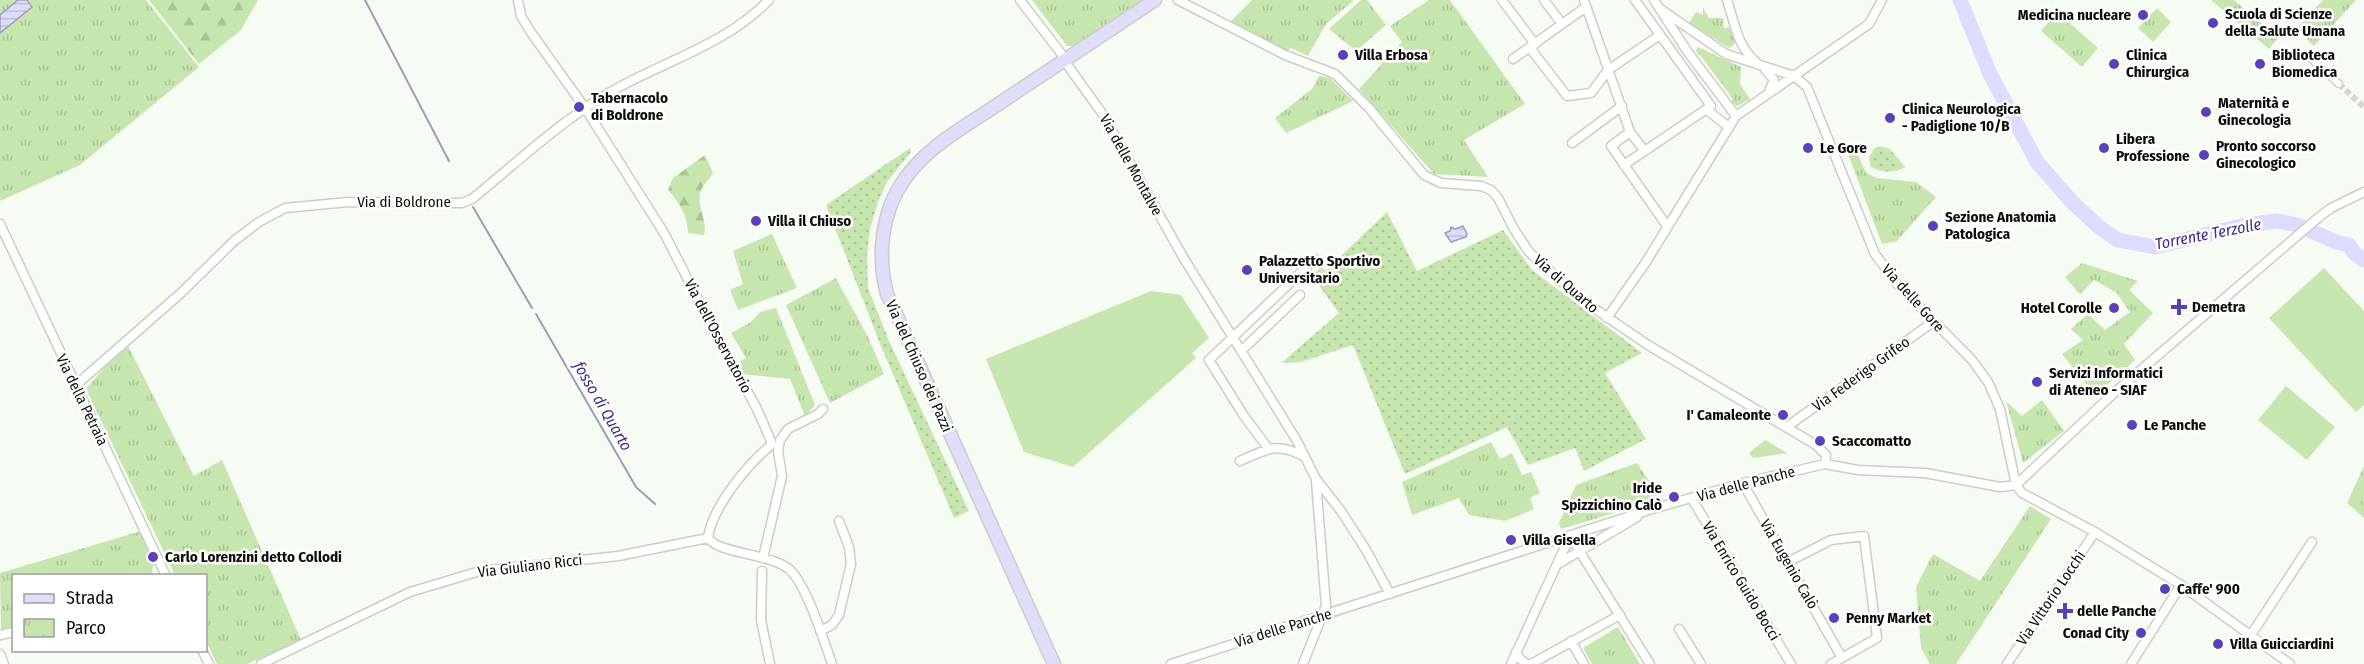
<svg xmlns="http://www.w3.org/2000/svg" width="2364" height="664" font-family="'Fira Sans Condensed',sans-serif">
<style>
.grass{fill:url(#grass-dots)}
.forest{fill:url(#forest-firs)}
.park{fill:url(#park-tufts)}
.pitch{fill:#c6e5af}
.water{fill:url(#water-rules);stroke:#9f9eb6;stroke-width:1.5}
.lines{fill:none;stroke-linecap:round;stroke-linejoin:round}
.stream{stroke:#9f9eb6;stroke-width:2}
.river{stroke:#dddcff;stroke-width:15}
.pedestrian-tunnel{stroke:#d3d7d0;stroke-width:6;stroke-dasharray:6 3;stroke-linecap:butt}
.pedestrian-casing{stroke:#cacec7;stroke-width:9}
.minor-casing{stroke:#cacec7;stroke-width:11}
.secondary-casing{stroke:#cacec7;stroke-width:15}
.pedestrian{stroke:#fff;stroke-width:6}
.minor{stroke:#fff;stroke-width:8}
.secondary{stroke:#e0dcf9;stroke-width:12}
.poi-dot{fill:#5a40b9;stroke:#fff;stroke-width:2}
.labels{text-anchor:middle;dominant-baseline:central;stroke-width:5;stroke-linejoin:round;paint-order:stroke}
.poi-label{font-size:15px;font-weight:bold;fill:#0d0e0c;stroke:#fff;text-anchor:start}
.street-label{font-size:15px;fill:#0d0e0c;stroke:#fff}
.water-label{font-size:16px;font-style:italic;fill:#402a89;stroke:#fff}
</style>
<defs>
<pattern id="grass-dots" width="8" height="8" patternUnits="userSpaceOnUse" patternTransform="scale(1.5)"><rect width="8" height="8" fill="#c6e5af"/><path d="M2 2h.1M6 6h.1" fill="none" stroke="#a9c395" stroke-width="1.8" stroke-linecap="round"/></pattern>
<pattern id="forest-firs" width="22" height="20" patternUnits="userSpaceOnUse" patternTransform="scale(1.5)"><rect width="22" height="20" fill="#c6e5af"/><path d="M5 1l3.5 6h-7zM16 11l3.5 6h-7z" fill="#a9c395"/></pattern>
<pattern id="park-tufts" width="24" height="20" patternUnits="userSpaceOnUse" patternTransform="scale(1.5)"><rect width="24" height="20" fill="#c6e5af"/><path d="M3 7l-1-3M5 7V3M7 7l1-3M15 17l-1-3M17 17v-4M19 17l1-3" fill="none" stroke="#a9c395"/></pattern>
<pattern id="water-rules" width="6" height="5" patternUnits="userSpaceOnUse" patternTransform="scale(1.5)"><rect width="6" height="5" fill="#dddcff"/><path d="M0 2.5h6" fill="none" stroke="#bcbcd9"/></pattern>
</defs>
<rect width="100%" height="100%" fill="#f6fbf3"/>
<!-- grass -->
<path class="grass" d="M1880,146L1890,149L1905,167C1895,173 1881,173 1871,167L1869,157L1874,149Z
M910,148L911,152L887,182L878,202L870,229L867,255L868,288L889,341L969,511L954,518L881,346L826,205Z
M1387,212L1417,271L1503,230L1532,270L1642,353L1605,373L1646,439L1584,471L1575,448L1528,465L1507,427L1405,474L1353,345L1301,362L1281,363L1339,313L1312,276L1322,266L1325,271Z"/>
<!-- forest -->
<path class="forest" d="M149,0H258L241,30L199,64Z
M705,155L713,173C710,178 704,184 701,190C695,204 708,220 704,235L688,233C688,216 679,202 668,190L673,178Z"/>
<!-- park -->
<path class="park" d="M0,0H146L199,67L80,165L0,201Z
M1032,0H1142L1073,46H1067Z
M1252,0H1354L1326,24L1308,56L1291,48L1287,51L1230,22Z
M1361,0H1367L1386,25L1356,51L1329,29Z
M1429,0H1450L1525,104L1464,140L1488,177L1434,174L1359,89L1402,42L1390,26Z
M2211,0H2234L2278,38L2269,49Z
M2323,0H2356L2314,46L2296,29Z
M1703,8L1709,18H1723L1724,28L1731,27L1735,44L1729,48L1689,23L1696,12L1703,15Z
M2157,8L2171,22L2153,42L2138,28Z
M2057,12L2098,48L2082,67L2041,31Z
M1698,47L1741,67L1740,84L1750,99L1737,106L1731,102L1733,99L1700,55H1698L1696,50Z
M1319,76L1330,78L1353,101L1286,133L1275,118L1312,89Z
M1848,154L1858,155L1866,173L1877,178L1916,182L1936,197L1897,241L1882,244Z
M772,234L797,288L738,310L730,290L743,284L733,251Z
M2082,263L2138,281L2129,290L2153,313L2124,344L2135,360L2095,395L2062,354L2083,340L2071,329L2088,314L2105,330L2130,312L2116,292L2094,280L2080,294L2065,277Z
M836,278L868,337L884,374L830,403L786,305Z
M776,308L815,405L805,416L790,379L742,374L736,364L746,358L731,333L751,322L760,312Z
M126,342L194,476L222,460L301,640L247,664H217L206,641V576L175,575L86,389Z
M2042,400L2064,431L2023,463L2006,401L2022,416Z
M1765,440L1787,453L1753,458L1749,453Z
M1491,442L1500,459L1512,453L1522,475L1531,472L1540,493L1530,498L1534,509L1505,521L1469,515L1459,498L1412,515L1402,482Z
M1637,463L1661,499L1561,529L1559,523L1576,485Z
M2364,466V518L2347,503Z
M2030,506L2051,519L1956,664H1930L1921,648L1916,587L1933,554L1980,581Z
M141,531L154,556L152,575L14,576L13,627L1,630L0,573Z
M1618,627L1640,664H1592L1583,648Z"/>
<!-- pitch -->
<path class="pitch" d="M2324,268L2364,311V405L2356,412L2269,318Z
M1151,291L1181,295L1209,338L1192,353L1196,358L1073,467L1024,452L986,359Z
M2286,386L2335,427L2307,460L2258,420Z"/>
<!-- water -->
<path class="water" d="M18,0H27L32,7L0,33V15Z
M1463,226L1467,234L1466,237L1451,242L1445,233L1450,231L1451,227L1455,229Z"/>
<g class="lines">
<!-- stream -->
<path class="stream" d="M365,0L449,161
M473,207L532,308
M536,314L636,487L655,504"/>
<!-- river -->
<path class="river" d="M1960,0L1990,74L2037,162L2072,202L2099,227L2118,240L2155,247L2241,226L2276,221L2298,225L2336,242L2349,245L2355,254L2364,260"/>
<!-- pedestrian-tunnel -->
<path class="pedestrian-tunnel" d="M2339,84L2364,107"/>
<defs>
<path id="pedestrian" d="M2309,57L2339,84"/>
<path id="minor" d="M518,0L521,16L530,31L585,108L664,233L714,330L757,409L771,441V445C748,464 712,507 708,538
M1020,0L1060,52L1068,66L1102,113L1183,257L1297,441L1316,479L1341,511L1366,550L1390,594
M1178,0L1285,55L1335,74L1369,108L1424,175L1441,183L1481,186L1491,190L1498,198L1514,229L1529,252L1582,300L1648,345L1816,445L1826,455L1825,464
M1502,0L1535,44
M1544,0L1562,24
M1584,0L1630,132L1611,146L1667,226
M1654,0L1687,51L1736,116
M1727,0C1735,24 1737,46 1757,63
M1659,8L1726,54L1794,76L1807,87L1875,254L1898,285L1972,360L1988,382L2000,409L2016,485L2022,493L2095,532L2181,585L2290,664
M1532,46L1533,52L1567,96L1591,93L1608,70L1660,35
M1513,59L1586,7
M1764,68L1774,80L1769,91
M1707,110L1729,127
M1630,132L1644,150
M1572,143L1622,106
M1624,165L1711,106L1635,0
M0,224L166,576
M1607,318L1646,262L1736,116L1869,24L1882,0
M1241,351L1300,295
M76,385L181,293L234,241L259,222L285,208L348,202L462,203L472,199C520,160 568,114 623,85C674,58 728,42 769,0
M1788,426L1933,322
M1268,448L1244,416L1209,360L1315,259
M1240,461C1266,449 1277,442 1303,456
M2016,485L2114,393L2318,218L2331,208L2364,192
M1738,488L1745,487L1842,658
M1692,499L1791,664
M1570,536L1650,664
M708,538C718,554 771,553 790,570C807,586 824,641 832,664
M763,558L782,476L778,451L780,440L788,429L818,414L823,409
M1788,562L1831,540L1864,536L1877,638L1831,664
M1558,564L1637,517
M762,571L761,620L770,664
M1679,629L1701,664
M820,631L832,625L839,615L851,564L849,547L839,521
M0,635L14,632
M2251,635L2312,542
M1571,641L1584,664
M202,650L209,664
M1516,652L1520,659L1527,664
M0,654L4,664
M261,664L410,592L480,571L618,556L708,538
M1171,664L1649,510L1743,483L1825,464L1858,470L1925,473L2000,487L2016,485
M1303,664L1326,606L1316,481
M1511,664L1570,536
M1531,664L1620,615
M2007,664L2095,532
M2131,664L2181,585"/>
<path id="secondary" d="M1054,664L887,294C877,256 881,213 904,180C928,145 968,125 1003,101C1054,67 1104,34 1155,0"/>
</defs>
<!-- pedestrian casing -->
<use href="#pedestrian" class="pedestrian-casing"/>
<!-- minor casing -->
<use href="#minor" class="minor-casing"/>
<!-- secondary casing -->
<use href="#secondary" class="secondary-casing"/>
<!-- pedestrian -->
<use href="#pedestrian" class="pedestrian"/>
<!-- minor -->
<use href="#minor" class="minor"/>
<!-- secondary -->
<use href="#secondary" class="secondary"/>
</g>
<!-- markers -->
<g class="poi-dot">
<circle cx="2143" cy="15" r="6"/>
<circle cx="2213" cy="23" r="6"/>
<circle cx="1343" cy="55" r="6"/>
<circle cx="2114" cy="64" r="6"/>
<circle cx="2260" cy="64" r="6"/>
<circle cx="579" cy="107" r="6"/>
<circle cx="2206" cy="112" r="6"/>
<circle cx="1890" cy="118" r="6"/>
<circle cx="1808" cy="148" r="6"/>
<circle cx="2104" cy="148" r="6"/>
<circle cx="2204" cy="155" r="6"/>
<circle cx="756" cy="221" r="6"/>
<circle cx="1933" cy="226" r="6"/>
<circle cx="1247" cy="270" r="6"/>
<path d="M2176 298h6v6h6v6h-6v6h-6v-6h-6v-6h6z"/>
<circle cx="2114" cy="308" r="6"/>
<circle cx="2037" cy="382" r="6"/>
<circle cx="1783" cy="415" r="6"/>
<circle cx="2132" cy="425" r="6"/>
<circle cx="1820" cy="441" r="6"/>
<circle cx="1674" cy="497" r="6"/>
<circle cx="1511" cy="540" r="6"/>
<circle cx="153" cy="557" r="6"/>
<circle cx="2165" cy="589" r="6"/>
<path d="M2062 602h6v6h6v6h-6v6h-6v-6h-6v-6h6z"/>
<circle cx="1834" cy="618" r="6"/>
<circle cx="2141" cy="633" r="6"/>
<circle cx="2218" cy="644" r="6"/>
</g>
<g class="labels">
<!-- poi labels -->
<g class="poi-label">
<text x="2225" y="14">Scuola di Scienze<tspan x="2225" dy="17">della Salute Umana</tspan></text>
<text x="2131" y="15" text-anchor="end">Medicina nucleare</text>
<text x="1355" y="55">Villa Erbosa</text>
<text x="2126" y="55">Clinica<tspan x="2126" dy="17">Chirurgica</tspan></text>
<text x="2272" y="55">Biblioteca<tspan x="2272" dy="17">Biomedica</tspan></text>
<text x="591" y="98">Tabernacolo<tspan x="591" dy="17">di Boldrone</tspan></text>
<text x="2218" y="103">Maternità e<tspan x="2218" dy="17">Ginecologia</tspan></text>
<text x="1902" y="109">Clinica Neurologica<tspan x="1902" dy="17">- Padiglione 10/B</tspan></text>
<text x="2116" y="139">Libera<tspan x="2116" dy="17">Professione</tspan></text>
<text x="2216" y="146">Pronto soccorso<tspan x="2216" dy="17">Ginecologico</tspan></text>
<text x="1820" y="148">Le Gore</text>
<text x="1945" y="217">Sezione Anatomia<tspan x="1945" dy="17">Patologica</tspan></text>
<text x="768" y="221">Villa il Chiuso</text>
<text x="1259" y="261">Palazzetto Sportivo<tspan x="1259" dy="17">Universitario</tspan></text>
<text x="2192" y="307">Demetra</text>
<text x="2102" y="308" text-anchor="end">Hotel Corolle</text>
<text x="2049" y="373">Servizi Informatici<tspan x="2049" dy="17">di Ateneo - SIAF</tspan></text>
<text x="1771" y="415" text-anchor="end">I' Camaleonte</text>
<text x="2144" y="425">Le Panche</text>
<text x="1832" y="441">Scaccomatto</text>
<text x="1662" y="488" text-anchor="end">Iride<tspan x="1662" dy="17">Spizzichino Calò</tspan></text>
<text x="1523" y="540">Villa Gisella</text>
<text x="165" y="557">Carlo Lorenzini detto Collodi</text>
<text x="2177" y="589">Caffe' 900</text>
<text x="2077" y="611">delle Panche</text>
<text x="1846" y="618">Penny Market</text>
<text x="2129" y="633" text-anchor="end">Conad City</text>
<text x="2230" y="644">Villa Guicciardini</text>
</g>
<!-- street labels -->
<g class="street-label">
<text transform="translate(1131 165) rotate(61)">Via delle Montalve</text>
<text x="404" y="202">Via di Boldrone</text>
<text transform="translate(1566 284) rotate(41)">Via di Quarto</text>
<text transform="translate(1913 298) rotate(48)">Via delle Gore</text>
<text transform="translate(718 336) rotate(62)">Via dell'Osservatorio</text>
<text transform="translate(919 366) rotate(66)">Via del Chiuso dei Pazzi</text>
<text transform="translate(1861 374) rotate(-36)">Via Federigo Grifeo</text>
<text transform="translate(82 400) rotate(64)">Via della Petraia</text>
<text transform="translate(1746 484) rotate(-15)">Via delle Panche</text>
<text transform="translate(1789 564) rotate(60)">Via Eugenio Calò</text>
<text transform="translate(530 566) rotate(-7)">Via Giuliano Ricci</text>
<text transform="translate(1741 581) rotate(59)">Via Enrico Guido Bocci</text>
<text transform="translate(2051 598) rotate(-56)">Via Vittorio Locchi</text>
<text transform="translate(1283 628) rotate(-17)">Via delle Panche</text>
</g>
<!-- water labels -->
<g class="water-label">
<text transform="translate(2208 234) rotate(-11)">Torrente Terzolle</text>
<text transform="translate(603 406) rotate(60)">fosso di Quarto</text>
</g>
</g>
<!-- legend -->
<rect x="12" y="574" width="195" height="78" fill="#ffffff" stroke="#9e9f9e" stroke-width="1.5"/>
<rect x="24" y="594" width="30" height="9" fill="#e0dcf9" stroke="#9e9f9e" stroke-width="1.5"/>
<text x="66" y="604" font-size="18" fill="#0d0e0c">Strada</text>
<rect x="24" y="619" width="30" height="18" fill="url(#park-tufts)" stroke="#9e9f9e" stroke-width="1.5"/>
<text x="66" y="634" font-size="18" fill="#0d0e0c">Parco</text>
</svg>
